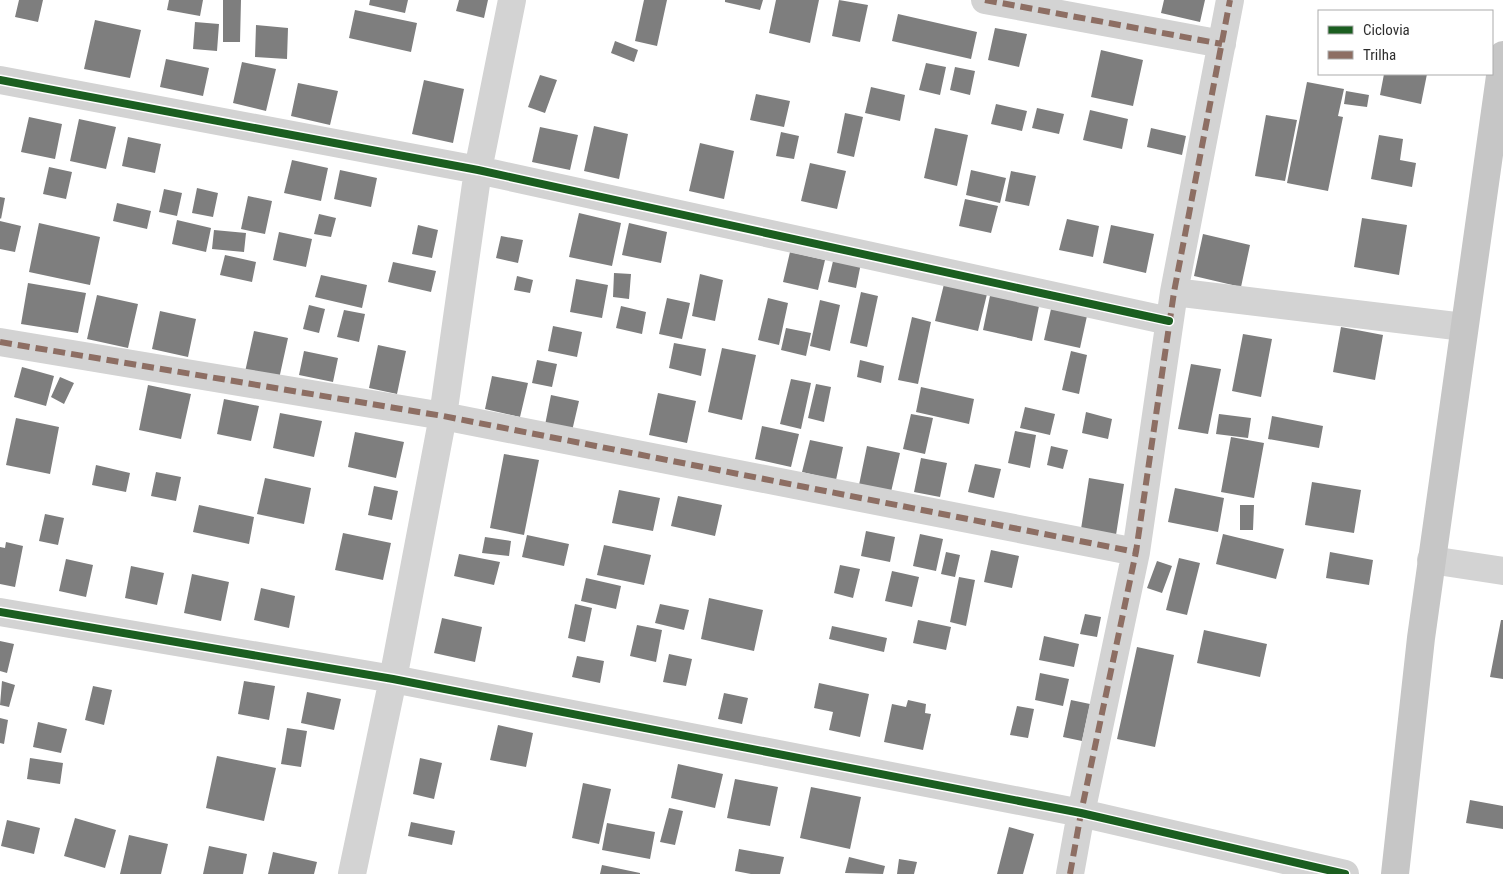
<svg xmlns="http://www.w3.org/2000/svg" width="1503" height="874" font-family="'Roboto Condensed',sans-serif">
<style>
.building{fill:#7e7e7e}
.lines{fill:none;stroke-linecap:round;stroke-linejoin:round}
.minor{stroke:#d3d3d3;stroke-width:28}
.major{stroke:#c6c6c6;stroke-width:28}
.quiet{stroke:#8d6e63;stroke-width:6;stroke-dasharray:12 6;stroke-linecap:butt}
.cycleway-casing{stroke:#fff;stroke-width:11}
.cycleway{stroke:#1b5e20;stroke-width:8}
</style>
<rect width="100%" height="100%" fill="#fff"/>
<!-- building -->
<path class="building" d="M19,0H43L38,22L15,17Z
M169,0H203L200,16L167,10Z
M223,0H241L240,42H223Z
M370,0H408L405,13L369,5Z
M459,0H488L484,18L456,11Z
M644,0H667L657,46L635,41Z
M725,0H763L760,10L725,2Z
M776,0H819L810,43L769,33Z
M839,0L868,5L860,42L832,36Z
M1164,0H1205L1200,22L1161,13Z
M355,10L417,23L411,52L349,38Z
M898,14L977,32L971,59L892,41Z
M95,20L141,30L130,78L84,69Z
M195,22L219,24L217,51L193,49Z
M256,25L288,28L287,59L255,57Z
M995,28L1027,34L1019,67L988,60Z
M615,41L638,50L634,62L611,53Z
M1101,50L1143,60L1133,106L1091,97Z
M166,59L209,68L203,96L160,87Z
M242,62L276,69L266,111L233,103Z
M926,63L946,67L940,95L919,90Z
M955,67L975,71L970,95L950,90Z
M1384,74H1427L1421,104L1380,95Z
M540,75L557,80L545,113L528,107Z
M424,80L464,89L453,143L412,134Z
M1307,82L1344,89L1338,116L1343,117L1328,191L1287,183Z
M298,83L338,91L330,125L291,116Z
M871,87L905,95L900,121L865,113Z
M1346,91L1369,95L1367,107L1344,104Z
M756,94L790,101L784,127L750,120Z
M996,104L1027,111L1022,131L991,124Z
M1037,108L1064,114L1059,134L1032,128Z
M1090,110L1128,119L1122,149L1083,140Z
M845,113L863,117L854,157L837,153Z
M1266,115L1297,120L1285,181L1255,176Z
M29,117L62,124L55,159L21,152Z
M79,119L116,127L106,169L70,161Z
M594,126L628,134L619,179L584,171Z
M540,127L578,135L570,170L532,162Z
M935,128L968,135L957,186L924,178Z
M1151,128L1186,136L1182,155L1147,147Z
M781,132L799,136L794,159L776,156Z
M1379,135L1403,139L1400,160L1416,163L1412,187L1371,179Z
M128,137L161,144L155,173L122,166Z
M700,143L734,151L724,199L689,191Z
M292,160L328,168L321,201L284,193Z
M810,163L846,171L837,209L801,201Z
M49,167L72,172L66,199L43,194Z
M340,170L377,178L371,207L334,199Z
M971,170L1006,178L1000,203L966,195Z
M1011,171L1036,176L1029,206L1005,201Z
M197,188L218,193L213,217L192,213Z
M164,189L182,193L177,216L159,212Z
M248,196L272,201L265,234L241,229Z
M0,197L5,198L1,219L0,218Z
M965,199L998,206L991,233L959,226Z
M117,203L151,211L147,229L113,221Z
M579,213L621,223L612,266L569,257Z
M319,214L336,218L331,237L314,234Z
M1362,218L1407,225L1399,275L1354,267Z
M1067,219L1099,226L1093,257L1059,250Z
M177,220L211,228L206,252L172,244Z
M0,221L21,226L15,252L0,249Z
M39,223L100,237L90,285L29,272Z
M629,223L667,232L661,263L622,255Z
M418,225L438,230L432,258L412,254Z
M1111,225L1154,234L1146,273L1103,263Z
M214,230L246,233L244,252L212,249Z
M279,232L312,239L306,267L273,260Z
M1203,234L1250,245L1241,287L1194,276Z
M501,236L523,240L518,263L496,258Z
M790,252L825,260L818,290L783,282Z
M225,255L256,262L252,282L220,275Z
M834,257L861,263L856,288L828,282Z
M393,262L436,271L431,292L388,282Z
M614,273L631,274L629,299L613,297Z
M700,274L723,280L715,321L692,316Z
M321,275L367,285L362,308L315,297Z
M517,276L533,280L530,293L514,290Z
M576,279L608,285L602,318L570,312Z
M945,280L988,290L978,331L935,321Z
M28,283L86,293L78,333L21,324Z
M991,291L1040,301L1032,341L983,330Z
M861,292L878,296L867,347L850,343Z
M97,295L138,304L128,348L87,339Z
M667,298L690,303L682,339L659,334Z
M768,298L788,303L779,345L758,340Z
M820,300L840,305L830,351L810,346Z
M309,305L325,309L319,333L303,329Z
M621,306L646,312L642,334L616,328Z
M1051,309L1087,316L1080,348L1044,340Z
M344,310L365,314L359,342L337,337Z
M160,311L196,319L188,357L152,349Z
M912,317L931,322L918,384L898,380Z
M553,326L582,332L577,357L548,351Z
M1341,327L1383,335L1375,380L1333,372Z
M786,328L811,333L806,356L781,350Z
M254,331L288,338L279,379L245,372Z
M1243,334L1272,339L1261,397L1232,391Z
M674,343L706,349L701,376L669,368Z
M378,345L406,351L397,394L369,388Z
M722,348L756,355L742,420L708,412Z
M304,351L338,358L333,382L299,375Z
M1071,351L1087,355L1079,394L1062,390Z
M537,360L557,364L552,387L532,383Z
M860,360L884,366L881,383L857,377Z
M1191,364L1221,369L1208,434L1178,429Z
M22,367L54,376L46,406L14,397Z
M492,376L528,383L520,417L485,409Z
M60,377L74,383L64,404L51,397Z
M791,379L811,383L801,429L780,424Z
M816,384L831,387L824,422L808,418Z
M148,385L191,394L181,439L139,430Z
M921,387L974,399L969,424L916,412Z
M658,393L696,401L687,443L649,435Z
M551,395L579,401L572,431L545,425Z
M224,399L259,406L251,441L217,434Z
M1025,407L1055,414L1050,435L1020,428Z
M1086,412L1112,419L1108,439L1082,433Z
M280,413L322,421L314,457L273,448Z
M911,414L933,418L925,454L903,449Z
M1219,414L1251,418L1248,438L1216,434Z
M1272,416L1323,426L1319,448L1268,439Z
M16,418L59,427L50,474L6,465Z
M762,426L799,434L791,467L755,459Z
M1015,431L1036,435L1030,468L1008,463Z
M355,432L404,442L396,478L348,467Z
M1231,437L1264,443L1254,498L1221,492Z
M810,440L843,447L836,480L802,472Z
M867,446L900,453L891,492L859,485Z
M1051,446L1068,450L1063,469L1047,465Z
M504,454L539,460L524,535L490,528Z
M921,458L947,463L940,497L914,492Z
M975,464L1001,469L994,498L968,492Z
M96,465L130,473L126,492L92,485Z
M156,472L181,477L176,501L151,496Z
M265,478L311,488L304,524L257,514Z
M1089,478L1124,484L1116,535L1081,529Z
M1312,482L1361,490L1354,533L1305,525Z
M374,486L398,491L392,520L368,515Z
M1175,488L1224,498L1218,532L1168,522Z
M619,490L660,498L653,531L612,523Z
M678,496L722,505L715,536L671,526Z
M199,505L254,517L249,544L193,532Z
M1240,505H1254L1253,530H1240Z
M45,514L64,518L58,545L39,541Z
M866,531L895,537L890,562L861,556Z
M343,533L391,543L383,580L335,570Z
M920,534L943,539L936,571L913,566Z
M1223,534L1284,549L1276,579L1216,564Z
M527,535L569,544L564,566L522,557Z
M485,537L511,541L509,556L482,553Z
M6,542L23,546L15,587L0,584V547L5,548Z
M604,545L651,555L644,585L597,575Z
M991,550L1019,556L1012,588L984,582Z
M946,552L960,555L955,577L941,574Z
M1330,552L1373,560L1369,585L1326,578Z
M459,554L500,562L494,585L454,576Z
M1179,558L1200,563L1187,615L1166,610Z
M66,559L93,565L86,597L59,591Z
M1157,561L1172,566L1162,593L1147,588Z
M840,565L860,569L853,598L834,593Z
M131,566L164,573L157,605L125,598Z
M892,571L919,577L912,607L885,601Z
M192,574L229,582L221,621L184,613Z
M959,577L975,580L966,626L950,622Z
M586,578L621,586L616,609L581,601Z
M261,588L295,596L289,628L254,620Z
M709,598L763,610L754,651L701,639Z
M575,604L592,608L585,642L568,638Z
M660,604L689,610L684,630L655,623Z
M1085,614L1101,617L1097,637L1080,634Z
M442,618L482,627L475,662L434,653Z
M918,620L951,627L946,650L913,643Z
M1501,620H1503V679L1490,677Z
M637,625L662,630L656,662L630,656Z
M832,626L887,638L884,652L829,639Z
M1204,630L1267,644L1260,677L1197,663Z
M1044,636L1079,644L1074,667L1039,660Z
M0,641L14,644L7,673L0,671Z
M1137,647L1174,655L1155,747L1117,739Z
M669,654L692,659L686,686L663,682Z
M577,656L604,661L600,683L572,677Z
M1040,673L1069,679L1063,706L1035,700Z
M2,681L15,685L9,707L0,705Z
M244,681L275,686L269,720L238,714Z
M819,683L869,694L860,737L829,730L833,712L814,708Z
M93,686L112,690L104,725L85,720Z
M307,692L341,699L334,730L301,723Z
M724,693L748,698L742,724L718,719Z
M908,700L926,704L925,713L931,714L923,750L884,742L892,704L906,707Z
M1071,700L1090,704L1082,741L1063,737Z
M1017,706L1034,709L1028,738L1010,735Z
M0,718L8,720L4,744L0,743Z
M38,722L67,729L61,753L33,747Z
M498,725L533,733L526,767L490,760Z
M287,728L307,731L301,767L281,764Z
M217,756L276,768L264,821L206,808Z
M30,758L63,763L60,784L27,779Z
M420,758L442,763L434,799L413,794Z
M678,764L723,774L715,808L671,798Z
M735,779L778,787L770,826L727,818Z
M583,783L611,789L599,844L572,838Z
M811,787L861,797L850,849L800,838Z
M1470,800L1503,806V829L1466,823Z
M669,808L683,811L675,845L660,842Z
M75,818L116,830L105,868L64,856Z
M7,820L40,828L34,854L1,846Z
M411,822L455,831L452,845L408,836Z
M607,823L655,832L650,859L602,850Z
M1009,827L1034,834L1023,874H997Z
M129,835L168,844L161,874H120Z
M209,846L247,854L243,874H203Z
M739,849L784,857L780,874H751L735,871Z
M273,852L317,862L314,874H268Z
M849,857L885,866L883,874L845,873Z
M899,859L917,862L914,874H897Z
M602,865L640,873V874H600Z"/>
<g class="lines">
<!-- minor -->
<path class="minor" d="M985,0L1222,44
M0,80L478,170L1169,321
M1174,292L1464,327
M0,342L443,416L1136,552
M1431,560L1503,571
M0,612L393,679L1081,813L1345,874
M352,874L393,679L443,416L478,170L512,0
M1070,874L1081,813L1136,552L1174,292L1230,0"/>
<!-- major -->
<path class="major" d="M1395,874L1421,638L1503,55"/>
<!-- quiet -->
<path class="quiet" d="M985,0L1222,44
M0,342L443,416L1136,552
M1070,874L1081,813L1136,552L1174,292L1230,0"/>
<defs>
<path id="cycleway" d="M0,80L478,170L1169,321
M0,612L393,679L1081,813L1345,874"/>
</defs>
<!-- cycleway casing -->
<use href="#cycleway" class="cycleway-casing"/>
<!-- cycleway -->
<use href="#cycleway" class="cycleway"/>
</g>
<!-- legend -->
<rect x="1318" y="10" width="175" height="65" fill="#ffffff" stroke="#ababab"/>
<rect x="1328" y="26" width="25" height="8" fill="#1b5e20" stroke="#ababab"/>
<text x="1363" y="35" font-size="15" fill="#2e2e2e">Ciclovia</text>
<rect x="1328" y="51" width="25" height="8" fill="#8d6e63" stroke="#ababab"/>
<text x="1363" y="60" font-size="15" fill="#2e2e2e">Trilha</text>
</svg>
